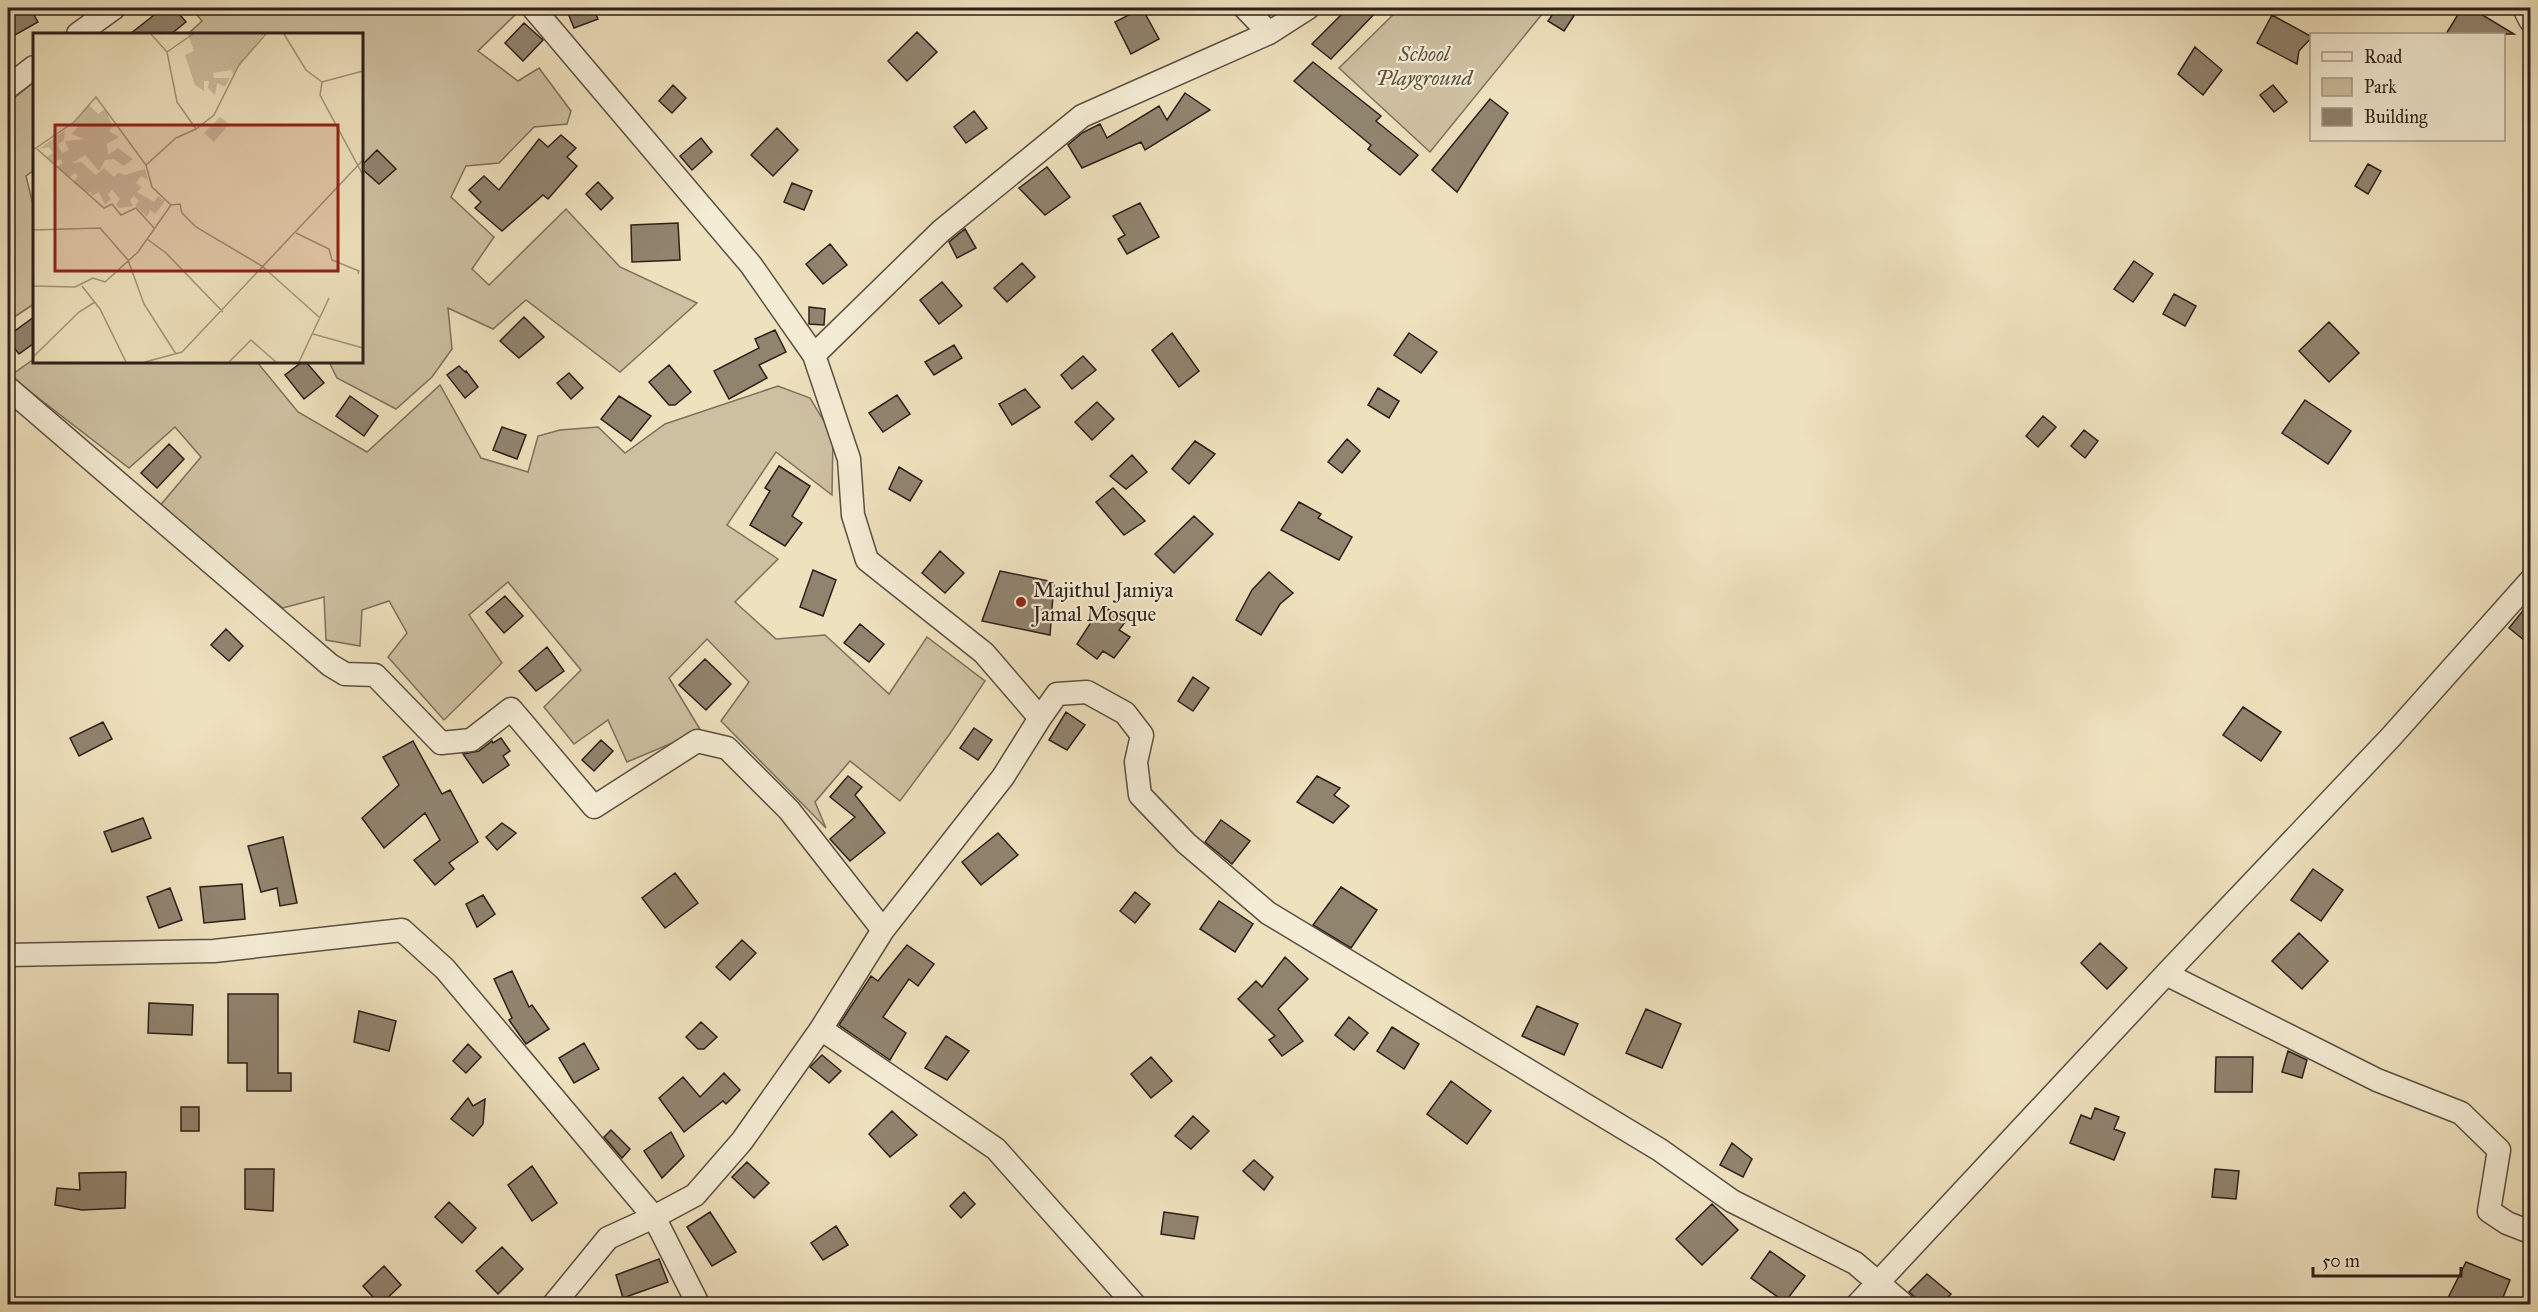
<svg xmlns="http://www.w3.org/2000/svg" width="2538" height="1312" font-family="'IM FELL Great Primer',serif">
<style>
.green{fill:#cdc0a1;stroke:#7c705e;stroke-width:1.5}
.building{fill:#91846f;stroke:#2c201a;stroke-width:1.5}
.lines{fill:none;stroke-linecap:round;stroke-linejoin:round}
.minor-casing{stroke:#5c5043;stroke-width:25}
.minor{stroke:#f4ecd4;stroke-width:22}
.poi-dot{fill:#8f2418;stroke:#f4ecd4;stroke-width:2}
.labels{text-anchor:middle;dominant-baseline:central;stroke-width:4.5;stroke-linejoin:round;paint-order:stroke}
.park-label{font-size:21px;font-style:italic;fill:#5c5042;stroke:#f4ecd4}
.poi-label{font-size:21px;fill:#2c201a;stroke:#f4ecd4;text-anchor:start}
.inset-road{fill:none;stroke:#a0947c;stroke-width:1.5}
.view{fill:#8f2418;fill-opacity:0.15;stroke:#8f2418;stroke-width:3}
.inset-edge{fill:none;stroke:#2c201a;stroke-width:3}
</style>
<rect width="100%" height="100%" fill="#eee1bd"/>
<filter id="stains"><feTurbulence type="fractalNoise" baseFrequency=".00333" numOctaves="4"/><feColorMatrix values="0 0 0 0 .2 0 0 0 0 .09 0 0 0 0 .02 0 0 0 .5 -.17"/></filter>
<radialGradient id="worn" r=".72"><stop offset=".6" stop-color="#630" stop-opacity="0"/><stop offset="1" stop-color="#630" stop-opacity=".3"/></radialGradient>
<!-- green -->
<path class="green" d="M191,8H513L516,14L478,51L518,81L539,68L571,111L567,124L534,127L499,163L466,166L451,197L494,237L472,269L489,285L566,209L620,267L697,303L620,372L526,300L493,329L448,308L452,349L432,377L396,409L337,378L329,362H362V34H188L202,21Z
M1400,8H1547L1430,152L1339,68Z
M34,82V170L26,176L34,209V304L8,321V103Z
M34,359V362H257L298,412L367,452L440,385L481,458L528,472L538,436L560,430L598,427L625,453L665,424L778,386L810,398L833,436L832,495L776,452L727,525L778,559L735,602L776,639L825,635L889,694L927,637L985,681L949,735L900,801L850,761L815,802L826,828L721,721L749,682L707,639L669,678L701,731L627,762L608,720L574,744L544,707L581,670L508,582L469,615L502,663L444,720L388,657L407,633L389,601L362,610L360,646L326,640L324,597L283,608L158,508L201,457L175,427L129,468L10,376Z"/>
<!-- building -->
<path class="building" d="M22,8H30L38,22L8,39V15Z
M163,8H174L186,22L171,34H130Z
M566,8H593L598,19L574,28Z
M1142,8L1159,39L1131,54L1115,22Z
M1348,8H1380L1331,59L1312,44Z
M1557,8H1579L1564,31L1548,21Z
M2462,8H2471L2514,34H2446Z
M2272,15L2312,37L2299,51L2297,64L2257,43Z
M524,23L543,40L523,61L505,43Z
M917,32L937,52L907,81L888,61Z
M2195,47L2222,70L2203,95L2178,74Z
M1313,62L1381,116L1376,121L1418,155L1400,175L1368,149L1371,145L1294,81Z
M673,85L686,98L672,113L659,101Z
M2273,85L2287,102L2274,112L2260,95Z
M1185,93L1210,110L1145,150L1141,142L1082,168L1068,145L1082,133L1100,124L1107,138L1159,106L1167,120Z
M1490,99L1508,113L1457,192L1432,170Z
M974,111L987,128L966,143L954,127Z
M777,128L798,150L773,176L751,155Z
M561,135L576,148L567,157L577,166L548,199L543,195L502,231L475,208L481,202L469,190L484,176L499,190L539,139L548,147Z
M701,138L712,152L692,170L680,156Z
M377,150L396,169L379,184L362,169V165Z
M2368,164L2381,171L2368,194L2355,186Z
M1047,167L1070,197L1045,215L1019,188Z
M598,182L613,198L601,210L586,194Z
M792,183L812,191L804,210L784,202Z
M1140,203L1159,237L1127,254L1118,239L1125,235L1113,216Z
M678,223L680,260L632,262L631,225Z
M965,229L976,248L957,258L949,242Z
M830,244L847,265L823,284L806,264Z
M2134,261L2153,274L2133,302L2114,289Z
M1022,263L1035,277L1007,302L994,288Z
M942,282L962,306L939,324L920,300Z
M2174,294L2196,306L2185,326L2163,314Z
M809,307L825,309L824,325L809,324Z
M34,317V343L19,354L8,340V336Z
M524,317L544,337L519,358L500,341Z
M2329,322L2359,353L2329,382L2299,351Z
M775,330L786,352L759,365L767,378L729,399L714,371L759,348L755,339Z
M1172,333L1199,371L1179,387L1152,350Z
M1409,333L1437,352L1421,373L1394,355Z
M954,345L962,358L934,375L925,362Z
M1083,356L1096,370L1072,389L1061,375Z
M302,362H306L324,383L304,399L285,375Z
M669,365L691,392L675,405H669L649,382Z
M459,366L465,372L466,371L478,387L465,398L447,375Z
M569,373L583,388L571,399L557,383Z
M1378,388L1399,401L1389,418L1368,405Z
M1025,389L1040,407L1012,425L999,404Z
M897,395L910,414L883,432L869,413Z
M350,396L378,416L364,436L336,416Z
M619,396L651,416L631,441L601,419Z
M2305,400L2351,431L2328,464L2282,433Z
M1097,402L1114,419L1092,440L1075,422Z
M2043,416L2056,427L2038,447L2026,436Z
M502,427L526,435L517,459L493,450Z
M2084,430L2098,441L2085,458L2071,446Z
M1347,439L1360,451L1342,473L1328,462Z
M1195,441L1215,454L1189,484L1172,469Z
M169,444L184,459L157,488L141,473Z
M1132,455L1147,472L1126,489L1110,476Z
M779,466L810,486L792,516L802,523L785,546L750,525L770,491L765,488Z
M899,467L922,481L910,501L889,489Z
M1113,488L1145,521L1124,535L1096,502Z
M1299,502L1321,514L1318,518L1352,537L1339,560L1281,530Z
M1194,516L1213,534L1174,573L1155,554Z
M940,551L964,573L945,593L922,573Z
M813,570L836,580L823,616L800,607Z
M1000,571L1054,582L1050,635L982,621Z
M1269,572L1293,593L1280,604L1261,635L1236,620L1252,590Z
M505,596L523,616L504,633L486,612Z
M2530,602V645L2509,628Z
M1102,605L1126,621L1119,630L1130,637L1114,658L1103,651L1097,659L1077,644Z
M860,624L884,644L869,662L844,643Z
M226,629L243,646L229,661L211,645Z
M547,647L564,671L536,691L519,671Z
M705,659L731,684L706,710L679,685Z
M1193,677L1209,688L1193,711L1178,701Z
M2243,707L2281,732L2261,761L2223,735Z
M1066,712L1085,725L1067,750L1049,740Z
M103,722L112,739L79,756L70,738Z
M974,728L992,740L978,760L960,748Z
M501,738L510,751L503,756L509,765L483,783L463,754L479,751L492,741L493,743Z
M601,740L613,751L594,771L582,760Z
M413,741L442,794L450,790L478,842L449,863L454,869L435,885L414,860L440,840L425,813L384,848L362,818L399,785L383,757Z
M848,776L862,787L855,795L885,833L850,861L830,839L855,817L830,797Z
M1317,776L1340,788L1334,795L1349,806L1333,823L1297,802Z
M143,818L151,838L112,852L104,832Z
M1221,820L1250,841L1232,864L1205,842Z
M502,823L516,833L497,850L486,837Z
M998,833L1018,855L981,885L962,862Z
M283,837L297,903L280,906L277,888L261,892L248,846Z
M2313,869L2343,890L2321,921L2291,900Z
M675,873L698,903L665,928L642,898Z
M242,884L245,919L204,923L200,887Z
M1341,887L1377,910L1351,948L1313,925Z
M170,888L182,920L159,928L147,897Z
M1135,892L1150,904L1135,923L1120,911Z
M483,895L495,914L477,927L466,904Z
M1219,901L1253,924L1235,952L1200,929Z
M2299,933L2328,961L2302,989L2272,961Z
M742,940L756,953L730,980L716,967Z
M2100,943L2127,968L2107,989L2081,963Z
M907,945L934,964L918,986L909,979L883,1017L906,1033L890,1060L839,1025L871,976L878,981Z
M1285,957L1308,979L1278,1009L1303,1041L1282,1056L1269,1040L1275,1036L1238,999L1256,981L1262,987Z
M512,971L529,1007L532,1005L549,1029L526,1044L509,1020L512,1018L494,979Z
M228,994H278V1073H291V1091H247V1063H228Z
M149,1003L193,1005L192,1035L148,1033Z
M1537,1006L1578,1024L1564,1055L1522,1036Z
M1646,1009L1681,1024L1662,1068L1626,1053Z
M359,1011L396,1021L389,1051L354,1042Z
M1349,1017L1368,1033L1354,1050L1335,1035Z
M701,1022L717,1037L704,1049H698L686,1037Z
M1392,1027L1419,1044L1404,1069L1377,1051Z
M946,1036L969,1051L947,1080L925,1068Z
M584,1043L599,1069L574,1083L559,1058Z
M468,1044L481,1057L466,1073L453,1061Z
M2288,1051L2307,1060L2302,1078L2282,1072Z
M822,1055L841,1071L829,1083L810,1067Z
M1151,1057L1172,1081L1151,1098L1131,1074Z
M2216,1057H2253L2252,1092H2215Z
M724,1073L740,1090L726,1104L723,1101L684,1132L659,1098L683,1077L700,1097Z
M1451,1081L1491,1111L1467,1144L1427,1114Z
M468,1098L473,1106L485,1099L483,1124L473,1136L451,1119Z
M181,1107H199V1131H181Z
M2095,1108L2119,1117L2114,1129L2125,1133L2114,1160L2070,1143L2081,1115L2091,1119Z
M892,1111L917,1135L890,1157L869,1134Z
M1193,1116L1209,1131L1191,1149L1175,1136Z
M611,1130L630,1149L622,1158L604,1137Z
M671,1132L684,1156L662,1178L644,1151Z
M1732,1143L1752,1159L1743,1177L1720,1165Z
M1254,1160L1273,1177L1264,1190L1243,1171Z
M747,1162L769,1183L754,1198L732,1177Z
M532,1166L557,1203L532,1221L508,1185Z
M245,1169H274L273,1211L245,1209Z
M2215,1169L2239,1171L2236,1199L2212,1197Z
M126,1172L125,1208L82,1210L55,1205L57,1188L80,1190L79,1173Z
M964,1192L975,1204L961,1218L950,1206Z
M449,1202L476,1228L462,1243L435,1217Z
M1712,1204L1738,1230L1702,1265L1676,1239Z
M710,1212L736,1252L712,1266L687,1227Z
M1164,1212L1198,1217L1194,1239L1161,1234Z
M836,1226L848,1245L823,1260L811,1243Z
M502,1247L523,1269L498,1294L476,1271Z
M1770,1251L1805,1276L1785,1302L1751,1278Z
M659,1259L668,1282L623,1298L616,1275Z
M2466,1262L2510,1280L2500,1305H2462L2448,1298Z
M384,1266L401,1285L380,1305L363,1286Z
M1927,1274L1951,1294L1940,1305H1924L1909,1292Z"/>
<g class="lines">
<defs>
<path id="minor" d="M533,8L751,265L814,355L849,459L853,515L867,560L984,653L1040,718L1003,777L883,930L821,1029L742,1141L695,1195L654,1217L608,1238L554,1304
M1245,8L1269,33
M2524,8L2530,20
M78,34L114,8
M8,87L34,67
M814,355L941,231L1082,116L1269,33L1308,8
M8,388L330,665L345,674L375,675L441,743L471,740L511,709L594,807L697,741L727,748L789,810L883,930
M1040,718L1057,694L1087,692L1125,713L1142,735L1136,762L1140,795L1186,843L1268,913L1660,1150L1732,1201L1855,1263L1903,1304
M8,955L214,951L402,930L445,969L654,1217L698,1304
M2166,974L2377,1080L2461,1113L2499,1150L2489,1211L2507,1223L2530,1232
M821,1029L996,1149L1134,1304
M1858,1304L2166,974L2390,738L2530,581"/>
</defs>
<!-- minor casing -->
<use href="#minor" class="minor-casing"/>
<!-- minor -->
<use href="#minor" class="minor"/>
</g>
<!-- markers -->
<circle class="poi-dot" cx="1021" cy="602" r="6"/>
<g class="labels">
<!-- park labels -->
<g class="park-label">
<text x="1424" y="54">School<tspan x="1424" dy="24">Playground</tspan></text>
</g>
<!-- poi labels -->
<g class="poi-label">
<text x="1033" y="590">Majithul Jamiya<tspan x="1033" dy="24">Jamal Mosque</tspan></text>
</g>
</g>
<!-- overview -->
<g transform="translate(33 33)">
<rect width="330" height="330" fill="#eee1bd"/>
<path d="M155,1H231L200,41L198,37L180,40L181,45H197L192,54L184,50L182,62L175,55L176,48H171V58L162,52L152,22L161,18ZM56,72L65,81L72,76L80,94L76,98L86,104L74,111L75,122L85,115L100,126L91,133L81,126L72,127L66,138L52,122L39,130L48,129L63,142L71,135L81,144L85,140L92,142L112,136L115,147L108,143L103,150L109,154L104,159L121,169L125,163L132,168L122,181L117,177L114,184L102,172L106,168L101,163L97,167L100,173L86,175L83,171L87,166L79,157L75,161L78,166L72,172L66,159L59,163L58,159L54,160L40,149L45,143L42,140L37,144L23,134L30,130L27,126L20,130L13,124L20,120L16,114L6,116L32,97L31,107L25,112L29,120L36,117L32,108L51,106L38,101L45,94L41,90ZM187,84L196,91L181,109L171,100Z" fill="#cdc0a1"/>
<path class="inset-road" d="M118,1L134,19L144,69L163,96M251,1L273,37L289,49L287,62L330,142M134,19L160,1M289,49L330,38M4,116L71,175L79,171L88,182L103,175L121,195M0,117L41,89L63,64L113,132L119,154L138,172L105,219L72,249L60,245L42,254L0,253M113,132L143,105L163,96L181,82L206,32L233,1M138,172L147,171L149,180L163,194L229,233L286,284M0,197L67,195L95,227L111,271L143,321M263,200L296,216L299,227L326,238L325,241M114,206L133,220L190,279M49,253L67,276L93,329M280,301L330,315M0,324L46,279L62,269M112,329L149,319L330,127M196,329L218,307L243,329M266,329L296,265"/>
<path class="view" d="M22,92H305V238H22Z"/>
<rect width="330" height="330" class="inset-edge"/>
</g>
<!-- margin -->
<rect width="2538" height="1312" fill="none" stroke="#eee1bd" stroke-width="30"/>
<rect x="9" y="9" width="2520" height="1294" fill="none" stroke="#2c201a" stroke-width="3"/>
<rect x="15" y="15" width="2508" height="1282" fill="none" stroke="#2c201a" stroke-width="1.5"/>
<!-- legend -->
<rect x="2310" y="33" width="195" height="108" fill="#f4ecd4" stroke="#a49a8a" stroke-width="1.5"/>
<rect x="2322" y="52" width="30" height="9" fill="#f4ecd4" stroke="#a49a8a" stroke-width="1.5"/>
<text x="2364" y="63" font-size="18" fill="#2c201a">Road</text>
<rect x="2322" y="78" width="30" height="18" fill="#cdc0a1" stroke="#a49a8a" stroke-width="1.5"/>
<text x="2364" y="93" font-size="18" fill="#2c201a">Park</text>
<rect x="2322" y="108" width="30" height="18" fill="#91846f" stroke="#a49a8a" stroke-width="1.5"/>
<text x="2364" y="123" font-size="18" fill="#2c201a">Building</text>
<!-- scale -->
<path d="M2313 1267v9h148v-9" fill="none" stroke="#2c201a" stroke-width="3"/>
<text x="2322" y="1267" font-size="18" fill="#2c201a" stroke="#f4ecd4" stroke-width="4.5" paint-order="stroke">50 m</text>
<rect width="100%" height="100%" filter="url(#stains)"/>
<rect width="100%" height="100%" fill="url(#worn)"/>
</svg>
